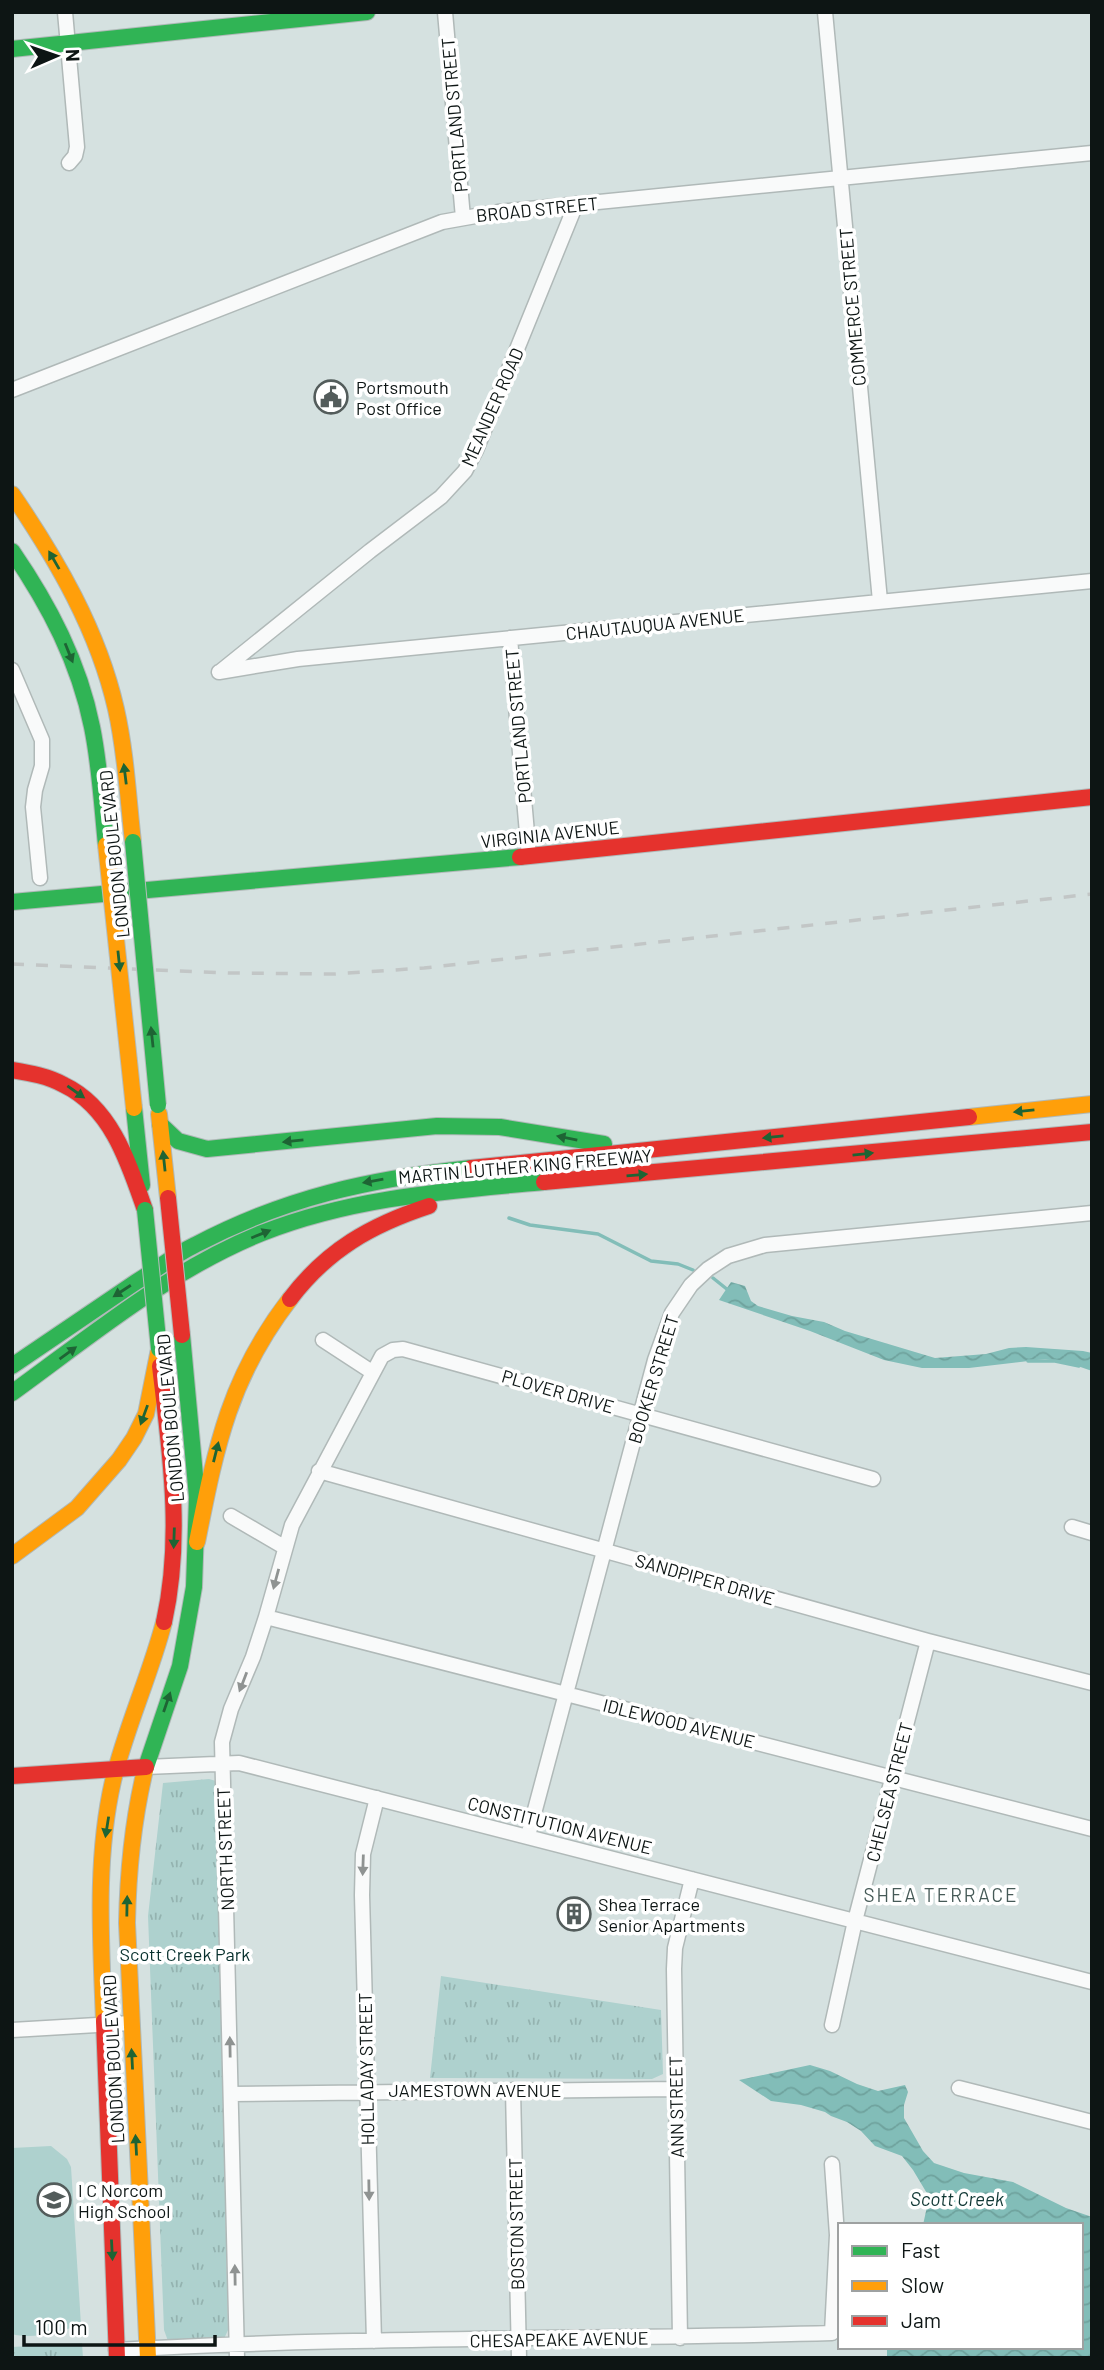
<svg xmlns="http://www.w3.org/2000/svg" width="1104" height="2370" font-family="Barlow,sans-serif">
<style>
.grass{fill:url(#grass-tufts)}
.pitch{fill:#aed1ce}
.water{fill:url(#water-waves)}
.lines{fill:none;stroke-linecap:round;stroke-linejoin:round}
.stream{stroke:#82bdb8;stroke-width:3.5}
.street-casing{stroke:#b0b9b8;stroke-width:17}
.fast-casing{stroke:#b0b9b8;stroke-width:18}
.slow-casing{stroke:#b0b9b8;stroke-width:18}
.jam-casing{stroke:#b0b9b8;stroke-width:18}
.street{stroke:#f9fafa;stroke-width:14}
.fast{stroke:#30b455;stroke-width:16}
.slow{stroke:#ff9f0a;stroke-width:16}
.jam{stroke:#e5322d;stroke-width:16}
.rail{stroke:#c2c6c6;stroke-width:3.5;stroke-dasharray:12 12;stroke-linecap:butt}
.fast-bridge-casing{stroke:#b6bdbc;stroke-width:18;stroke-linecap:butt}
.slow-bridge-casing{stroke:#b6bdbc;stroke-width:18;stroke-linecap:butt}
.jam-bridge-casing{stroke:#b6bdbc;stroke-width:18;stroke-linecap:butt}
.fast-bridge{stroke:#30b455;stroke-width:16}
.slow-bridge{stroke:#ff9f0a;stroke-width:16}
.jam-bridge{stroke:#e5322d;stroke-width:16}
.oneway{fill:#1e6434}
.oneway2{fill:#8f9392}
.labels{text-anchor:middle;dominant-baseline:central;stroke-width:7;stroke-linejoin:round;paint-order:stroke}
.street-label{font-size:18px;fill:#0d1514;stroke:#fff}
.poi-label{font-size:18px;fill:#0d1514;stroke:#fff;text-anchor:start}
.park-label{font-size:18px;fill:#07302d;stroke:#fff}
.neighbourhood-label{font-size:19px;letter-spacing:2px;fill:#465a57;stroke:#fff}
.water-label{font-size:19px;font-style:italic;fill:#103734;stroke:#fff}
</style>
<defs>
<pattern id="grass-tufts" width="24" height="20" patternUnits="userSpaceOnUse" patternTransform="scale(1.75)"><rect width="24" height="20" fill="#aed1ce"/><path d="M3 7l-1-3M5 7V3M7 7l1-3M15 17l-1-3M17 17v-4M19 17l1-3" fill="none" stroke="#94b3b0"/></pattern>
<pattern id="water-waves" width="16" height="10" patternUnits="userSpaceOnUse" patternTransform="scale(1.75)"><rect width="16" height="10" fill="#82bdb8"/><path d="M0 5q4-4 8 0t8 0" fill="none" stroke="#6fa29d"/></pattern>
</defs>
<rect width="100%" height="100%" fill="#d5e1e0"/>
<!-- grass -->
<path class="grass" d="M209,1779L216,1781L228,2330L223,2341H168L164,2330L148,1916L163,1783Z
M441,1976L661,2010L663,2074L652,2079L430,2078Z
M82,2343L83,2358H12V2347Z"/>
<!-- pitch -->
<path class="pitch" d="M51,2146L67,2159L71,2167L81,2325C59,2331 34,2340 12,2334V2148Z"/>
<!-- water -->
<path class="water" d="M731,1282L745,1286L751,1301L758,1306L792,1316L824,1322L845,1331L935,1358L986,1354L1009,1348L1026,1347L1083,1351L1092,1353V1371L1069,1363L1045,1359L969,1368H922L884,1360L810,1331L719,1300Z
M810,2065L830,2071L857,2084L878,2091L905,2085L908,2092L904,2105V2118L923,2151L934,2163L964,2173L1013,2182L1066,2208L1092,2217V2358H887V2347H1081V2225H923L928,2202V2195L913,2170L902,2156L875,2146L861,2131L847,2122L831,2116L825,2112L801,2105L771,2101L739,2080Z"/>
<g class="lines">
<!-- stream -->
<path class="stream" d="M509,1218L530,1225L598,1234L651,1261L678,1264L693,1270
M713,1278L728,1290
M1028,1361H1055L1079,1366"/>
<defs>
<path id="street" d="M65,12L77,147L75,156L69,163
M445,12L463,218
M825,12L880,601
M12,390L442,222L498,212L1092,153
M510,638L529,856
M12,670L42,740V766L35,790L33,807L40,878
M221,671L370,551L441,497L465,471L476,450L576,204
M219,672L298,659L1092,581
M323,1340L372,1372
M319,1471L928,1641L1092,1683
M231,1516L284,1547
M1072,1527L1092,1533
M266,1617L1092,1829
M146,1767L239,1763L1092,1982
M528,1836L655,1360L672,1313L691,1285L708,1269L728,1256L765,1245L1092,1213
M832,2025L855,1921L928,1641
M12,2030L131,2023
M959,2088L1092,2122
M513,2090L519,2358
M231,2094L676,2089
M680,2338L674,1969L675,1948L692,1879
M374,2341L362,1895L363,1854L377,1798
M116,2350C354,2336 593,2340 832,2333L837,2235L832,2164
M237,2358L222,1742L231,1709L253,1657L266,1617L292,1525L382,1356L393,1350L403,1349L873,1479"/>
<path id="fast" d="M12,49L367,12
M12,551C49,605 79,662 92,727C100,766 102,806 106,845
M12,902L520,857
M134,1108L142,1185
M160,1124L178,1141L207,1149L437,1126L500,1127L604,1144
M12,1366C53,1338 95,1310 136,1282C156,1270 174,1255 195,1245C286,1197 370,1179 471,1168
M12,1393C92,1335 170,1270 262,1233C353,1197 448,1191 544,1182
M145,1770L180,1666L194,1587L197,1497L182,1335"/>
<path id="slow" d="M12,494C57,560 98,630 116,709C126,753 128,798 133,842
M159,1114L168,1198
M969,1117L1092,1104
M197,1542C216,1447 229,1378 290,1299
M12,1556L77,1508L119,1460L134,1438L146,1414L159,1349
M145,1770C133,1820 128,1871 127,1923L148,2358
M104,2021C101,1941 95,1860 113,1781C126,1727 150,1676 164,1622"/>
<path id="jam" d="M520,857L1092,797
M12,1070C30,1073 48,1076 64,1085C112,1108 129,1164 145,1210
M471,1168L969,1117
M544,1182L1092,1132
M290,1299C327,1250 371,1225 429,1206
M160,1366C170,1451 183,1537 164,1622
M12,1776L146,1767
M104,2021L117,2358"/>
</defs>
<!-- street casing -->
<use href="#street" class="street-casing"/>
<!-- fast casing -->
<use href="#fast" class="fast-casing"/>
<!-- slow casing -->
<use href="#slow" class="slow-casing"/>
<!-- jam casing -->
<use href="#jam" class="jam-casing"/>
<!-- street -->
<use href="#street" class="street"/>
<!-- fast -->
<use href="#fast" class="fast"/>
<!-- slow -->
<use href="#slow" class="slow"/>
<!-- jam -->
<use href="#jam" class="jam"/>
<!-- rail -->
<path class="rail" d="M12,964L228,973L334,974L424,968L1092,894"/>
<defs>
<path id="fast-bridge" d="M133,842L158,1105
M145,1210L159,1349"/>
<path id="slow-bridge" d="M106,845L134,1108"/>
<path id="jam-bridge" d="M168,1198L182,1335"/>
</defs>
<!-- fast-bridge casing -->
<use href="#fast-bridge" class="fast-bridge-casing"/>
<!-- slow-bridge casing -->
<use href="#slow-bridge" class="slow-bridge-casing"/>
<!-- jam-bridge casing -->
<use href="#jam-bridge" class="jam-bridge-casing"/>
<!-- fast-bridge -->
<use href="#fast-bridge" class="fast-bridge"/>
<!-- slow-bridge -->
<use href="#slow-bridge" class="slow-bridge"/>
<!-- jam-bridge -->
<use href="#jam-bridge" class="jam-bridge"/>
</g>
<!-- one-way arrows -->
<defs><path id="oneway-solid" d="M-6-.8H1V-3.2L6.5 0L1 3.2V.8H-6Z" transform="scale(1.75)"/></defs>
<g class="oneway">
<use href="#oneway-solid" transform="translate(54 560) rotate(-120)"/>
<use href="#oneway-solid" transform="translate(69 653) rotate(68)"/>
<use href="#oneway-solid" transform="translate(125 774) rotate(-97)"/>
<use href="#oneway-solid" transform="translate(119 961) rotate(84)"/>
<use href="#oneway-solid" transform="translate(152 1037) rotate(-96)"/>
<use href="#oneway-solid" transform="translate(76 1092) rotate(35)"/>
<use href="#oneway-solid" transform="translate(1024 1111) rotate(174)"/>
<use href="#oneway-solid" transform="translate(773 1137) rotate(174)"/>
<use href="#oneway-solid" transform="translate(567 1138) rotate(-169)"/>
<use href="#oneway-solid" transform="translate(293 1141) rotate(174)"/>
<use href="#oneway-solid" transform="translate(863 1154) rotate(-6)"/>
<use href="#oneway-solid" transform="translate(164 1161) rotate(-96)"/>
<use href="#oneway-solid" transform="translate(637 1175) rotate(-5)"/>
<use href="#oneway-solid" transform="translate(373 1181) rotate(170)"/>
<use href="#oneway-solid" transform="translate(261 1234) rotate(-22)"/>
<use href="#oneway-solid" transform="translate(122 1291) rotate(147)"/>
<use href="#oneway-solid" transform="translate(68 1353) rotate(-36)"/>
<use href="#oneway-solid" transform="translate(144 1415) rotate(110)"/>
<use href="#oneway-solid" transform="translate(216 1452) rotate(-76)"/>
<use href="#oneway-solid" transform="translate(174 1538) rotate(92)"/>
<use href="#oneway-solid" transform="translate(167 1702) rotate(-71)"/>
<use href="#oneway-solid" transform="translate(107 1827) rotate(99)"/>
<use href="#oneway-solid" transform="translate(127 1906) rotate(-89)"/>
<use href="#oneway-solid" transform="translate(132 2059) rotate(-93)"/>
<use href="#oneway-solid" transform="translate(136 2145) rotate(-93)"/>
<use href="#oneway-solid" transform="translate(112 2250) rotate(87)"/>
</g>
<g class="oneway2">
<use href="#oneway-solid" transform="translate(276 1579) rotate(105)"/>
<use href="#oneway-solid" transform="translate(243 1682) rotate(111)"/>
<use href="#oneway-solid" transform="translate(363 1865) rotate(92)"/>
<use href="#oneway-solid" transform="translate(230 2047) rotate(-91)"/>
<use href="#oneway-solid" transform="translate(369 2190) rotate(89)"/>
<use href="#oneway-solid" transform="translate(235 2275) rotate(-91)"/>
</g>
<!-- icons -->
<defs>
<symbol id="civic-ring" viewBox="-11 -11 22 22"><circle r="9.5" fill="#fff" stroke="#535c5b" stroke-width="1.5"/><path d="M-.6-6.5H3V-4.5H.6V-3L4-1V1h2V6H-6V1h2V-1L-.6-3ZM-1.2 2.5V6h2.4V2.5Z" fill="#535c5b"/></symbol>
<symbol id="building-ring" viewBox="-11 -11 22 22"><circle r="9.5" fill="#fff" stroke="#535c5b" stroke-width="1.5"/><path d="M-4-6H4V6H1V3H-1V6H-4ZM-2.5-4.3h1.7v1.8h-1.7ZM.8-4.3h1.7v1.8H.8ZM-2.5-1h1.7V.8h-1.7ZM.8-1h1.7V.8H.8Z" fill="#535c5b"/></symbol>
<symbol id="school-ring" viewBox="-11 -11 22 22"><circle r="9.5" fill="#fff" stroke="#535c5b" stroke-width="1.5"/><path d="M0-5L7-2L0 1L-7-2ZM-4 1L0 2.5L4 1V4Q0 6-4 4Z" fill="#535c5b"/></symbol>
</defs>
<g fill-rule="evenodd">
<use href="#civic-ring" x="312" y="378" width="38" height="38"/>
<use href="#building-ring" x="555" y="1895" width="38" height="38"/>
<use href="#school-ring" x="35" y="2181" width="38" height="38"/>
</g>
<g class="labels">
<!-- street labels -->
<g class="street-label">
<text transform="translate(454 115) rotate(-95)">PORTLAND STREET</text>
<text transform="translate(537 209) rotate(-6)">BROAD STREET</text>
<text transform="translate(852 307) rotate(-95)">COMMERCE STREET</text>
<text transform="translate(492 407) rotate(-66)">MEANDER ROAD</text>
<text transform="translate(655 624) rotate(-6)">CHAUTAUQUA AVENUE</text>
<text transform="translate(518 726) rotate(-95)">PORTLAND STREET</text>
<text transform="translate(550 834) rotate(-6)">VIRGINIA AVENUE</text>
<text transform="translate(114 854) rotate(-96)">LONDON BOULEVARD</text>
<text transform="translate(525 1166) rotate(-5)">MARTIN LUTHER KING FREEWAY</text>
<text transform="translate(653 1379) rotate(-73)">BOOKER STREET</text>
<text transform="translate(558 1391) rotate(16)">PLOVER DRIVE</text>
<text transform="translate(170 1418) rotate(-95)">LONDON BOULEVARD</text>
<text transform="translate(705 1579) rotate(16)">SANDPIPER DRIVE</text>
<text transform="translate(679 1723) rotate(14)">IDLEWOOD AVENUE</text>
<text transform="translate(889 1792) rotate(-76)">CHELSEA STREET</text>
<text transform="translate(560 1825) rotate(14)">CONSTITUTION AVENUE</text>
<text transform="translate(225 1849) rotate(-92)">NORTH STREET</text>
<text transform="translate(113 2059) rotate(-93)">LONDON BOULEVARD</text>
<text transform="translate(366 2069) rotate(-91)">HOLLADAY STREET</text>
<text x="475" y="2090">JAMESTOWN AVENUE</text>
<text transform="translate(676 2107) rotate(-91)">ANN STREET</text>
<text transform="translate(516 2224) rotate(-91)">BOSTON STREET</text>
<text transform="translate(559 2339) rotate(-1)">CHESAPEAKE AVENUE</text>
</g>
<!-- poi labels -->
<g class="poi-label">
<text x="356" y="387">Portsmouth<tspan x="356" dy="21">Post Office</tspan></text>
<text x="598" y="1904">Shea Terrace<tspan x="598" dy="21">Senior Apartments</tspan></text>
<text x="78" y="2190">I C Norcom<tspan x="78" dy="21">High School</tspan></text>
</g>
<!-- park labels -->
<g class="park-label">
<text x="185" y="1954">Scott Creek Park</text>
</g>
<!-- neighbourhood labels -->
<g class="neighbourhood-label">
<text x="941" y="1894">SHEA TERRACE</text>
</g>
<!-- water labels -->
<g class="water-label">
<text x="957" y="2198">Scott Creek</text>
</g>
</g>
<!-- border -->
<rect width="1104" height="2370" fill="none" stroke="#0d1514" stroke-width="28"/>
<!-- legend -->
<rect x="838" y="2223" width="245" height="126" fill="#ffffff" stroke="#9ea1a1" stroke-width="2"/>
<rect x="852" y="2246" width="35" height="10" fill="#30b455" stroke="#9ea1a1" stroke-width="2"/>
<text x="901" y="2258" font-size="21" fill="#0d1514">Fast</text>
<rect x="852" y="2281" width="35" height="10" fill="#ff9f0a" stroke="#9ea1a1" stroke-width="2"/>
<text x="901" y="2293" font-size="21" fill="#0d1514">Slow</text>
<rect x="852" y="2316" width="35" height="10" fill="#e5322d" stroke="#9ea1a1" stroke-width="2"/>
<text x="901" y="2328" font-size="21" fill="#0d1514">Jam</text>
<!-- north arrow -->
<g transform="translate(56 56) rotate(88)" stroke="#ffffff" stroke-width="5" paint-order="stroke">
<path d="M0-5L12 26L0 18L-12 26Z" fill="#0d1514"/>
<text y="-10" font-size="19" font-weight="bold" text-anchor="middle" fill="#0d1514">N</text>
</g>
<!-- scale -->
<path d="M24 2335v10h191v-10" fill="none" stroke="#0d1514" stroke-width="3.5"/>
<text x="35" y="2335" font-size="21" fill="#0d1514" stroke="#ffffff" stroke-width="5" paint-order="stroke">100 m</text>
</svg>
